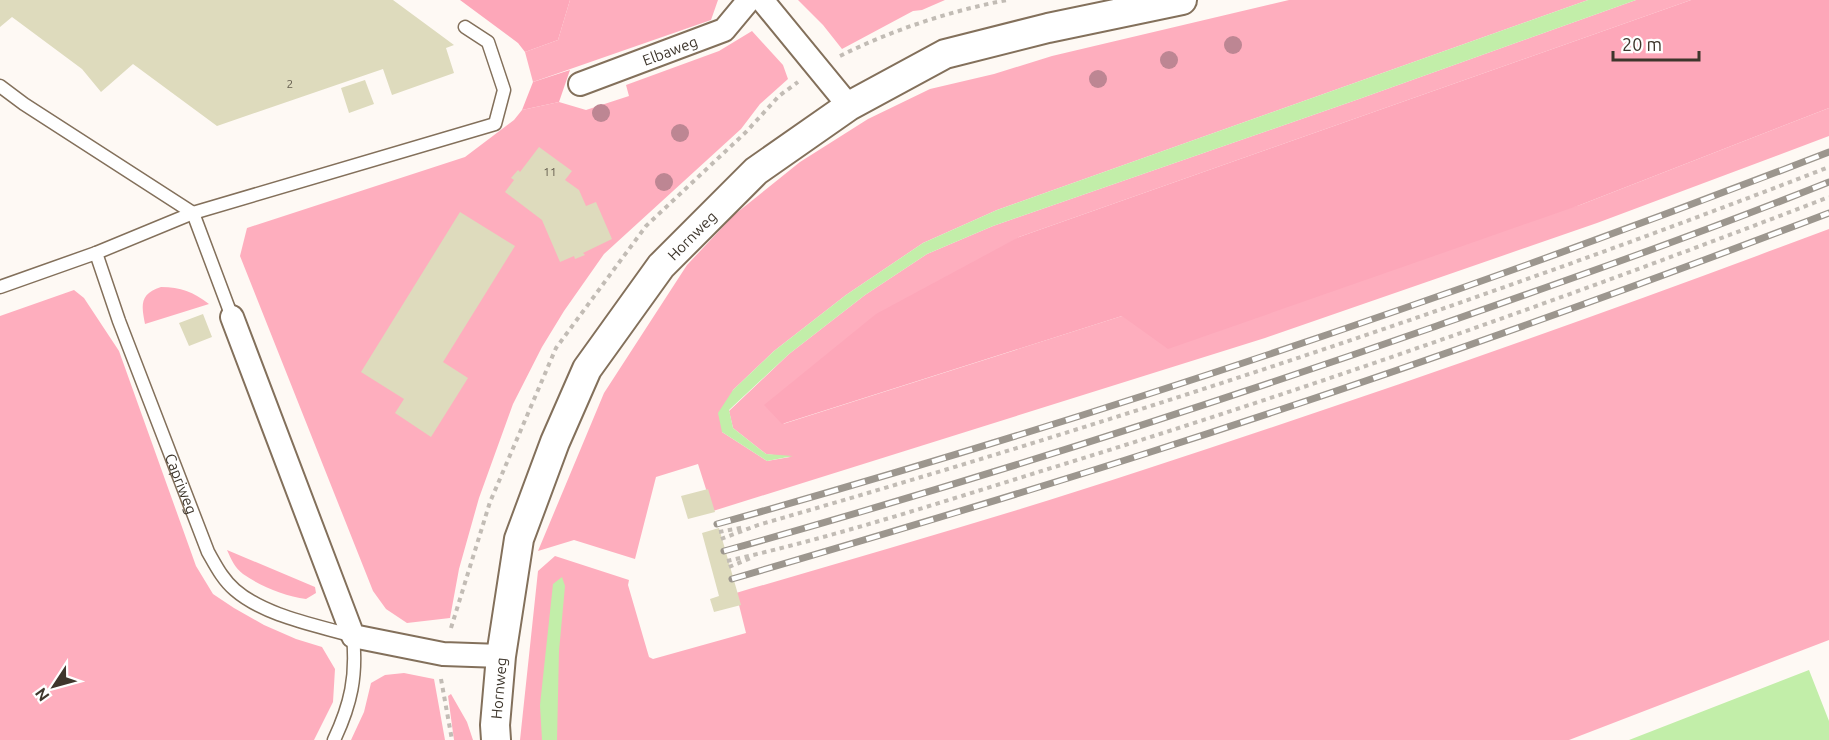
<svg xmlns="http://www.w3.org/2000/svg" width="1829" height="740" font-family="Ubuntu,sans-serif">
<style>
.green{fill:#feaebe}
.forest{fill:#fda7b9}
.water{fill:#c2eea9}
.building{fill:#dedbbd}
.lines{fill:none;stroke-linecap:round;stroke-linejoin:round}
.service-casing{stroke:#83705b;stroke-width:15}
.minor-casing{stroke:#83705b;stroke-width:26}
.tertiary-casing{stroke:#83705b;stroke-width:32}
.path{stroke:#c2bcb5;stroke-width:4;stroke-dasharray:4.5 4.5;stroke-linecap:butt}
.service{stroke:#fff;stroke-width:12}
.minor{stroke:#fff;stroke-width:22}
.tertiary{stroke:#fff;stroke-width:28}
.rail-casing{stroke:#9c968e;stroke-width:7}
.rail{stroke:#fff;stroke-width:4.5;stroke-dasharray:14;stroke-linecap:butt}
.tree{fill:#bd8693}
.labels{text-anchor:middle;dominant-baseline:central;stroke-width:4.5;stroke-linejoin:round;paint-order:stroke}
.number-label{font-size:12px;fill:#665f50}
.street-label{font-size:15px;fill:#3e362c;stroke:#fff}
</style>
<rect width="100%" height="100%" fill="#fef9f4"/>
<!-- green -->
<path class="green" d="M570,0H718L711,20L533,82L525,52L558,40Z
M798,0H945L922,10L913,11L842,49L823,25Z
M1289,0H1588L997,210L923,243L846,295L774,351L733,390L722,432L767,461L790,457L766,454L733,428L729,411L789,354L865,295L927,254L993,226L1359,99L1636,0H1691L1019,237L783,424L1122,316L1580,205L1829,108V136L1597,223L1265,338L713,511L698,464L656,477L635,559L574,540L538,551L604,393L687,265L734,215L800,162L868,119L930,89L994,74L1052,56Z
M752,31L783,65L788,79L760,104L741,129L604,254L564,311L542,347L513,404L479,498L459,569L450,618L407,623L386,609L373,591L240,256L247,228L465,157L514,120L522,110L559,102L586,110L629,96L626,85L719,51Z
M1829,229V640L1569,740H520L538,571L555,556L629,580L628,585L649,657L653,659L746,633L736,593C873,553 1010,514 1146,469C1376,394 1603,314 1829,229Z
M161,287C181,287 193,292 209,304L145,324C141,304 140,294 161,287Z
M74,290L84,298L119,351L196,566L213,594L234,608L264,625L296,639L322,647L335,669L333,702L314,740H0V316Z
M227,550L315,587L316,593L306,599C285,596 260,586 243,574C235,568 231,559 227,550Z
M404,673L434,679L445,740H351L364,712L371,683L385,675Z
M451,694L467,722L473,740H454L448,696Z"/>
<!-- forest -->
<path class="forest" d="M460,0H570L558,40L525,52L518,43Z
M1691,0H1829V108L1580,205L1168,349L1122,316L782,424L764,405L876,314L1019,237Z
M570,70L559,102L522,110L533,82Z"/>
<!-- water -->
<path class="water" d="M1588,0H1636L1359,99L993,226L927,254L865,295L789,354L729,410L733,428L766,454L793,456L767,461L722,432L718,413L733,390L774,351L846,295L923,243L997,210Z
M562,577L565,586L559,651L557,740H542L540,705L553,584Z
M1809,670L1829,721V740H1629Z"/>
<!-- building -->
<path class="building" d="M0,0H393L454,45L446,48L454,73L392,95L383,69L217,126L133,64L101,92L82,69L12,17L0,27Z
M365,80L374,104L349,113L341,88Z
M539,147L572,171L565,180L579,190L586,206L596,202L612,239L583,253L585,255L575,259L574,256L560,262L542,220L505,192L514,180L511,178L518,170L520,172Z
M460,212L515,246L443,362L468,378L431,437L395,413L404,399L361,372Z
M203,314L212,337L189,346L179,323Z
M708,489L715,512L688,519L681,496Z
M719,528L741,605L714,612L710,599L719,596L702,533Z"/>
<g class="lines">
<defs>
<g id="service">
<path d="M0,86L24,104L193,213"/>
<path d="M193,213L232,317"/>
<path id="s1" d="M96,253L119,321L208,552C216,566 223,580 235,590C265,616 316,625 353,636C357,676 351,704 334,740"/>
<path d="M0,287L96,253L193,213L495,124L504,90L488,42L465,27"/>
</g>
<g id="minor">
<path d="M762,0L849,106"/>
<path id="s2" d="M580,84L724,30L749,0"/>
<path d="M232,317L353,636L443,654L501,656"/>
</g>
<g id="tertiary">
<path id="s3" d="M496,740L495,725L501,656L519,539L555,442L587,369L661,266L756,171L849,106L945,54L1048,28L1182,0"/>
</g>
</defs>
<!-- service casing -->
<use href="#service" class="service-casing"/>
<!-- minor casing -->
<use href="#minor" class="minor-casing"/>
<!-- tertiary casing -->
<use href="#tertiary" class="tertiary-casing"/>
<!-- path -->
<path class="path" d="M840,56C892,30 950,11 1007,0
M719,532L745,527
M721,539L758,525C1120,421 1478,303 1829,167
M727,561C844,535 960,496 1074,461C1329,382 1580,293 1829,197
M729,567L753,557
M451,628L490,502L556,348L646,226L746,132L779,96L798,82
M441,679L452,740"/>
<!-- service -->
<use href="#service" class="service"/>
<!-- minor -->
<use href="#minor" class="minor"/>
<!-- tertiary -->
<use href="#tertiary" class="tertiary"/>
<defs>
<path id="rail" d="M717,524C1093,419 1465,293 1829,152
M724,551C961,485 1195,410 1428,329C1562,282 1697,235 1829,182
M732,579C868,539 1004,499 1138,456C1371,382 1601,300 1829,213"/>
</defs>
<!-- rail casing -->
<use href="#rail" class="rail-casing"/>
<!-- rail -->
<use href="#rail" class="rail"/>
</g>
<!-- trees -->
<g class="tree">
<circle cx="1233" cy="45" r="9"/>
<circle cx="1169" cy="60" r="9"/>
<circle cx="1098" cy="79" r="9"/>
<circle cx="601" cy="113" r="9"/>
<circle cx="680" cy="133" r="9"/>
<circle cx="664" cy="182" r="9"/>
</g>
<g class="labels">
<!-- number labels -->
<g class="number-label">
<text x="290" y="83">2</text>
<text x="550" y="171">11</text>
</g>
<!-- street labels -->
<g class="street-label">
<text stroke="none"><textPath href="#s2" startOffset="96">Elbaweg</textPath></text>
<text stroke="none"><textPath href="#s3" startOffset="556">Hornweg</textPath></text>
<text stroke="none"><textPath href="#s1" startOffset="246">Capriweg</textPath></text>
<text stroke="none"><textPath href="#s3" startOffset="52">Hornweg</textPath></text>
</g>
</g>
<!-- north arrow -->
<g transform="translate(54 686) rotate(234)" stroke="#ffffff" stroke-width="4.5" paint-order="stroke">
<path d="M0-4.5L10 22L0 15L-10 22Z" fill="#3e362c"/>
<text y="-9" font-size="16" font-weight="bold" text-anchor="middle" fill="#3e362c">N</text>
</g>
<!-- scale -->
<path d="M1613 51v9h86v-9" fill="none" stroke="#3e362c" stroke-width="3"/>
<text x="1622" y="51" font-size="18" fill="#3e362c" stroke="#ffffff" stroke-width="4.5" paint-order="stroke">20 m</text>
</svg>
